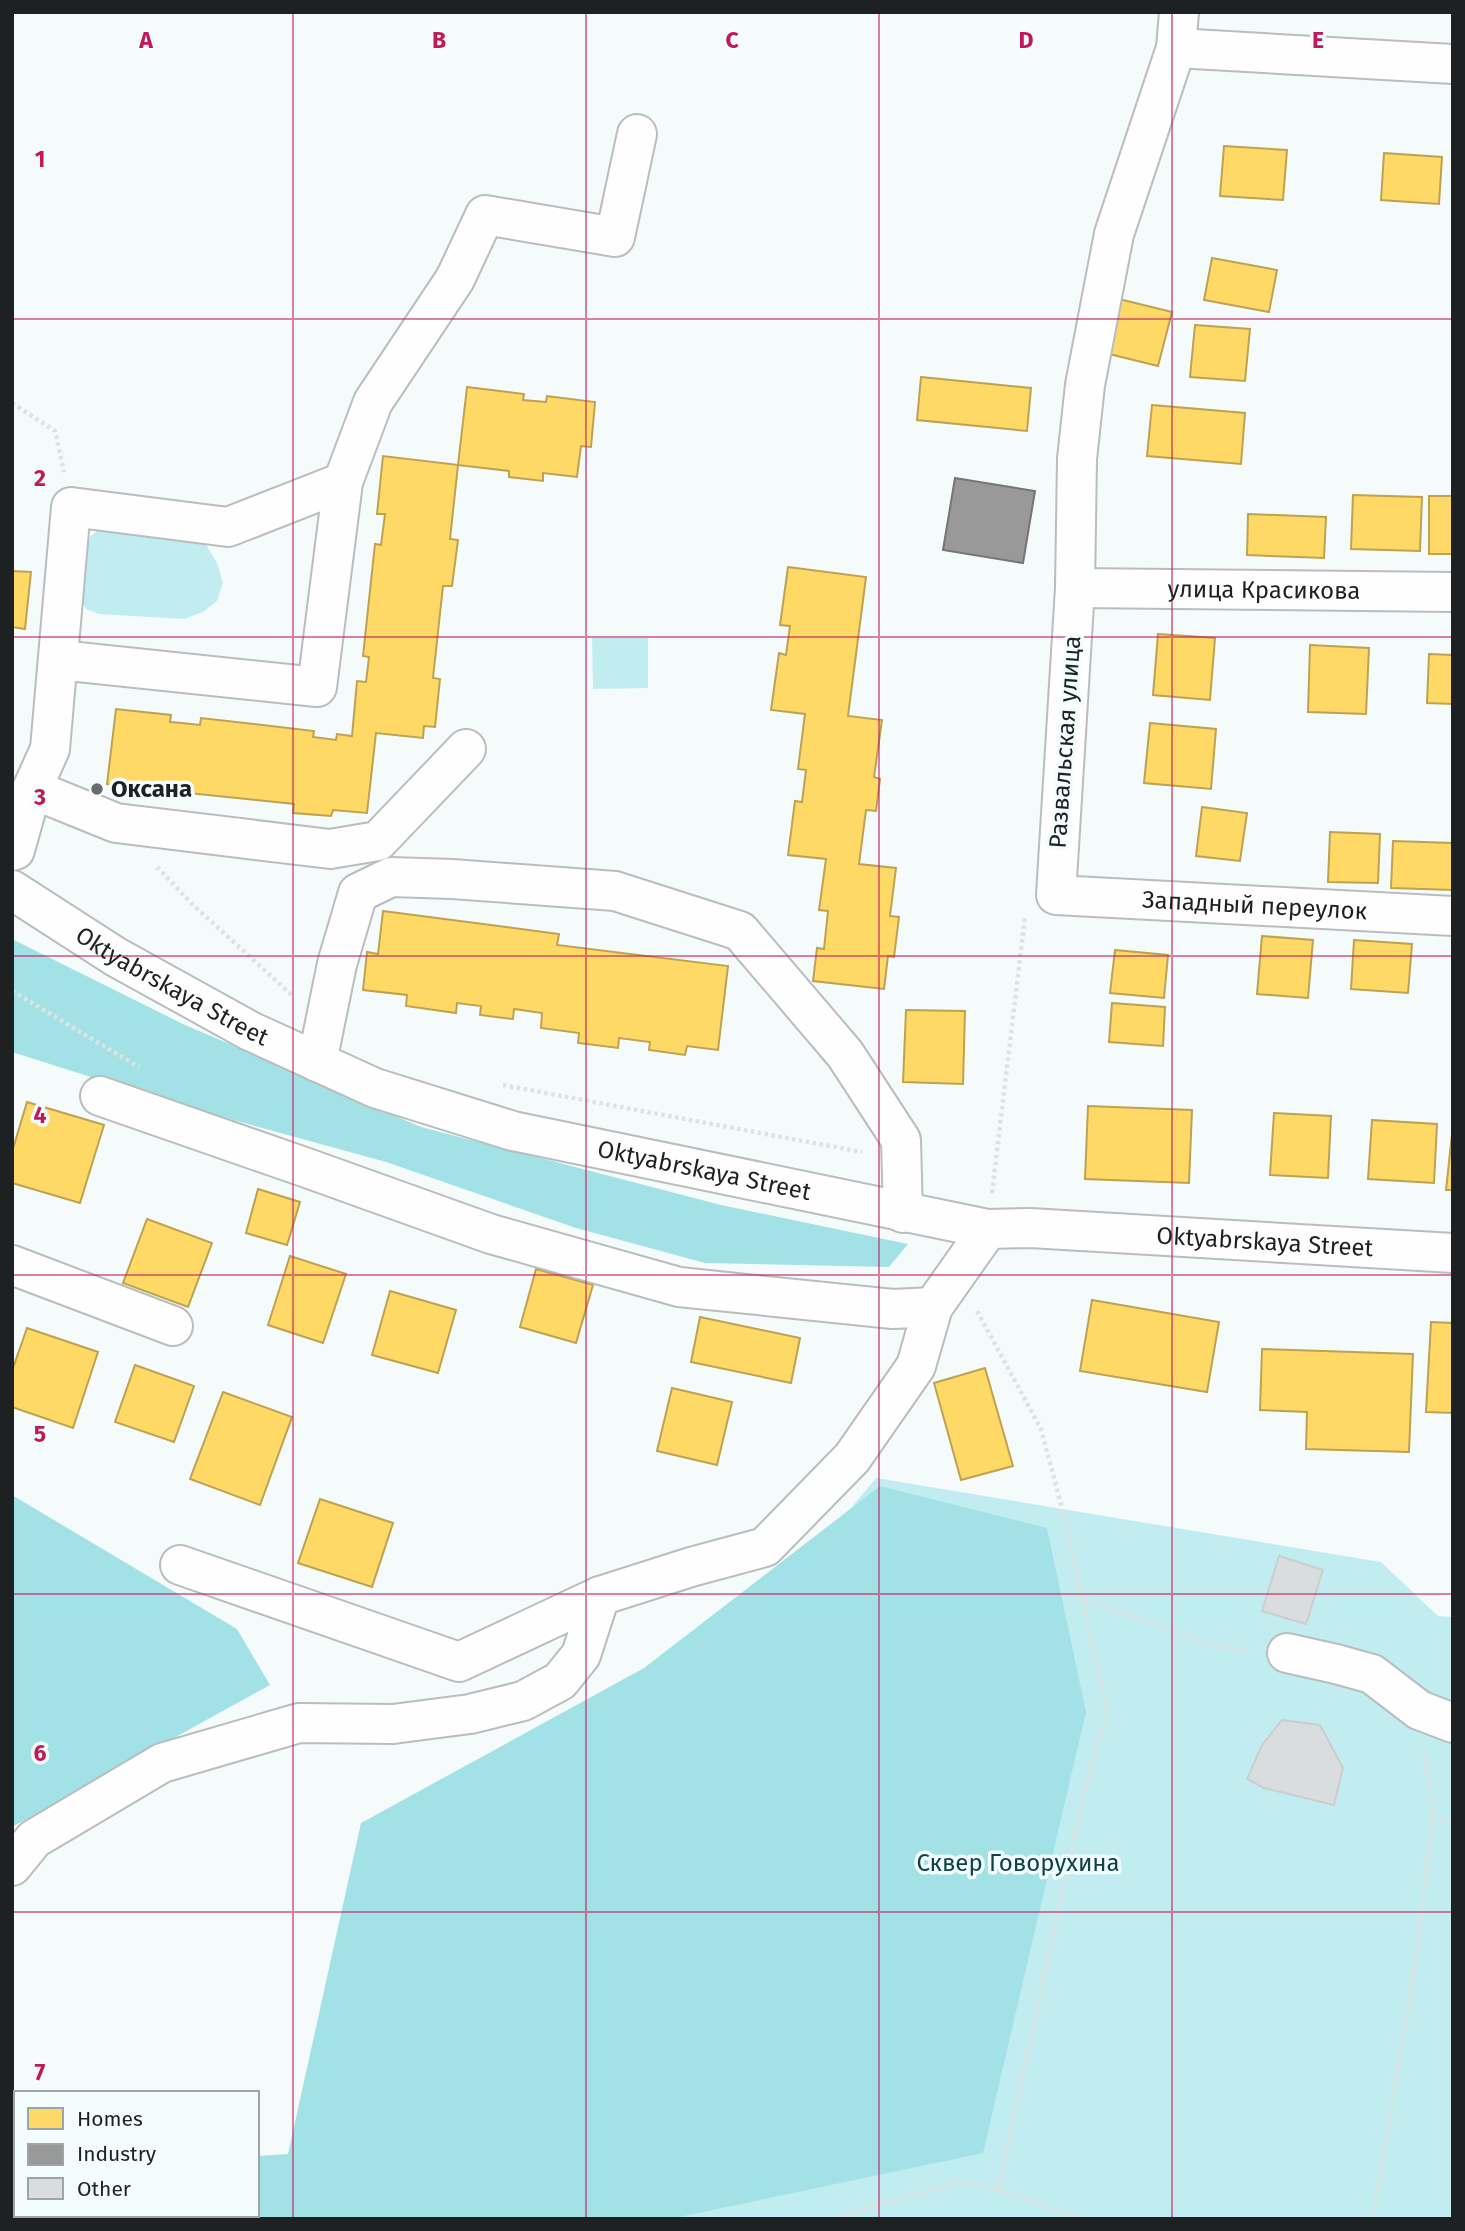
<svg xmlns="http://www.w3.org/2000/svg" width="1465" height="2231" font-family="'Fira Sans',sans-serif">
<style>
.green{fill:#c2edf0}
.forest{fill:#a2e2e7}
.homes{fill:#ffd966;stroke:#bca252;stroke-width:2}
.industry{fill:#999;stroke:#747575;stroke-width:2}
.building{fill:#d9ddde;stroke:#cacece;stroke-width:2}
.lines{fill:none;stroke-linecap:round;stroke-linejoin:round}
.minor-casing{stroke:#b9bdbe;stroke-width:42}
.path{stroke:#e0e2e2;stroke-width:4.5;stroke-dasharray:3.5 3.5;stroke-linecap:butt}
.minor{stroke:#fefefe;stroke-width:38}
.grid{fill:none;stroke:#c2185b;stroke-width:2;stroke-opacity:0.55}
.poi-dot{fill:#696d6e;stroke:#f3fdfd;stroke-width:2.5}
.labels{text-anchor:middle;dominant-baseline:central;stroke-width:7;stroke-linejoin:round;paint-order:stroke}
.street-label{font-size:24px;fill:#1e2122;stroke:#f3fdfd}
.poi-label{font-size:24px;font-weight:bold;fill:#1e2122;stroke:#f3fdfd;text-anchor:start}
.park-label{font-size:24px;fill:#0e4246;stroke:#f3fdfd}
.grid-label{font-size:23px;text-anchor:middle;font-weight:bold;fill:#c2185b;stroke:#f3fdfd;stroke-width:7;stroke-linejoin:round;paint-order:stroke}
</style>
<rect width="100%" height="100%" fill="#f5fbfb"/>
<!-- green -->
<path class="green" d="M98,530L184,534L205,543L217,563L223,583L217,601L203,612L184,619L99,614L86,609L79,597L85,541Z
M592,638H648V688L593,689Z
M876,1478L1381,1562L1438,1616L1453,1617V2219H291L298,2172Z"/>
<!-- forest -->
<path class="forest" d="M12,939L183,1024L421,1127L721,1205L908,1244L889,1267L705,1263L576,1228L386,1162L179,1105L12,1052Z
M880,1486L1047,1528L1086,1712L983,2153L670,2219H12V2176H16V2215H257V2156L288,2154L361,1823L644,1668Z
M12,1495L237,1629L270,1685L12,1827Z"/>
<!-- homes -->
<path class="homes" d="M1224,146L1287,150L1283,200L1220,196Z
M1384,153L1442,157L1439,204L1381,200Z
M1212,258L1277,270L1269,312L1204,300Z
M1119,299L1172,312L1158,366L1105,353Z
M1195,325L1250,329L1245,381L1190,377Z
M921,377L1031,388L1027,431L917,420Z
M467,387L524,394L523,400L546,402L547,396L595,402L591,447L581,446L577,477L543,473V481L509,477V471L458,465L450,539L458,540L452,586H443L433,678L440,679L435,727L424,726L423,738L376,733L367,813L333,810L331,816L293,813L294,804L179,792L178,799L128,794L129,786L107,784L116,709L171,715L170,722L182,723L200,725L201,718L314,731L313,737L336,740L337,734L352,736L357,681L366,682L369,657L363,656L375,544L381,545L385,514H377L383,456L458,465Z
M1152,405L1245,413L1241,464L1147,456Z
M1353,495L1422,497L1420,551L1351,549Z
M1429,496H1453V554H1429Z
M1248,514L1326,517L1324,558L1247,555Z
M788,567L866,577L848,716L882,720L874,777L880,779L876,811L866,810L859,864L896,868L890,916L899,917L894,957L888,956L884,989L813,981L817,948L824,949L828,911L819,910L826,859L788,855L795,801L802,802L806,770L798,769L805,714L771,710L779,653L786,655L790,626L780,625Z
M12,571L31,572L25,629L12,627Z
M1158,634L1215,638L1210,700L1153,695Z
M1310,645L1369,648L1366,714L1308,712Z
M1429,654L1453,655V704L1427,703Z
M1150,723L1216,729L1211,789L1144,783Z
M1202,807L1247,813L1240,861L1196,856Z
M1330,832L1380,834L1378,883L1328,882Z
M1393,841L1453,843V890L1391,888Z
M383,911L559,934L557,945L728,966L718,1050L687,1046L685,1055L649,1050L650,1042L619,1038L618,1048L578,1043L579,1033L541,1028L542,1013L514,1009L513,1019L480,1015L481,1006L457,1003L456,1013L406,1006L407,995L363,990L367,952L378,954Z
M1262,936L1313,940L1308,998L1257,994Z
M1354,940L1412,944L1408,993L1351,989Z
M1115,950L1168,955L1164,998L1110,993Z
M1112,1003L1165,1007L1163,1046L1109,1042Z
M906,1010L965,1011L963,1084L903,1082Z
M27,1102L104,1125L80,1203L12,1183V1152Z
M1088,1106L1192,1110L1189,1183L1085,1179Z
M1274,1113L1331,1116L1328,1178L1270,1175Z
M1372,1120L1437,1124L1434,1183L1368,1179Z
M1452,1134H1453V1190H1446Z
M258,1189L300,1202L287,1245L246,1233Z
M147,1219L212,1243L188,1307L123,1283Z
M290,1256L346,1274L323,1343L268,1325Z
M536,1269L593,1285L576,1343L520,1327Z
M390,1291L456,1310L438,1373L372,1355Z
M1092,1300L1219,1322L1207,1392L1080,1371Z
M700,1317L800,1338L791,1383L691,1362Z
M1431,1322L1453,1323V1413L1426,1412Z
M27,1328L98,1352L73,1428L12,1407V1371Z
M1262,1349L1413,1354L1409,1452L1306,1449L1307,1412L1260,1410Z
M135,1365L194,1386L174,1442L115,1422Z
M985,1368L1013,1466L961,1480L934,1383Z
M672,1388L732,1402L717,1465L657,1451Z
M223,1392L292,1417L260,1505L190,1479Z
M320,1499L393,1523L372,1587L298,1563Z"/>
<!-- industry -->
<path class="industry" d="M955,478L1035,491L1023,563L943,550Z"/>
<!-- building -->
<path class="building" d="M1279,1556L1323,1570L1306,1624L1262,1611Z
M1282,1720L1320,1725L1343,1768L1334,1805L1264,1788L1247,1779L1262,1745Z"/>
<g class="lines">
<defs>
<g id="minor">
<path id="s1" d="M1179,12L1176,48L1114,234L1085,385L1077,459L1075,588L1056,895L1453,916"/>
<path d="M1176,48L1453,64"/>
<path id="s2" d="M1075,588L1453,592"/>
<path d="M59,660L317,687L343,482L373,402L455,279L485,215L615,237L637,134"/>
<path d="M32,789L116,823L330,849L378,841L466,749"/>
<path d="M12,851L15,850L32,789L50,749L71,507L228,527L343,482"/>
<path id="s3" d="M12,890L116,957L250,1031L375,1088L513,1131L988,1229L1030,1228L1453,1253"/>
<path d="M317,1062L337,964L358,893L391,877L452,879L615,891L740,931L845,1054L901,1140L903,1213"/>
<path d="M100,1096L307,1168L491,1234L679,1287L893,1309L933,1307"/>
<path d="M12,1265L173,1326"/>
<path d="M180,1565L459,1662L600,1596L691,1567L765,1547L852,1458L916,1366L933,1307L988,1229"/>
<path d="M1287,1653L1336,1664L1372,1674L1419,1710L1453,1723"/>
<path d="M12,1866L34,1839L162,1763L299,1723L393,1724L470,1714L523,1701L560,1681L581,1655L600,1596"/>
</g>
</defs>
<!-- minor casing -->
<use href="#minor" class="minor-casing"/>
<!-- path -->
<path class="path" d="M12,403L55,431L64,472
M157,867L192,904L293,996
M12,991L139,1067
M503,1085L862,1152
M992,1193L1025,917
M977,1311L1041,1429L1062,1508L1107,1712L1088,1778L1051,1942L998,2190
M1084,1600L1220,1647L1249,1650
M1433,1816L1453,1824
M829,2219L963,2181L998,2190L1080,2219
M1373,2219L1415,1965L1433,1816L1424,1752"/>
<!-- minor -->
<use href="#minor" class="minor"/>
</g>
<!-- grid -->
<path class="grid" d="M293,12V2219M586,12V2219M879,12V2219M1172,12V2219M12,319H1453M12,637H1453M12,956H1453M12,1275H1453M12,1594H1453M12,1912H1453"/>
<!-- markers -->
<circle class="poi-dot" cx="97" cy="789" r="7"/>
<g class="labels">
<!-- street labels -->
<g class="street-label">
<text stroke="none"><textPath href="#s2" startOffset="189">улица Красикова</textPath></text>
<text transform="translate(1065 742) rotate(-86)">Развальская улица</text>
<text stroke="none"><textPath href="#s1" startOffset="1096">Западный переулок</textPath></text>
<text stroke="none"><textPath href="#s3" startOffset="187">Oktyabrskaya Street</textPath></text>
<text stroke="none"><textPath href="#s3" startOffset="754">Oktyabrskaya Street</textPath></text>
<text stroke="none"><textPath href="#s3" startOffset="1321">Oktyabrskaya Street</textPath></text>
</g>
<!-- poi labels -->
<g class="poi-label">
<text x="111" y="789">Оксана</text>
</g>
<!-- park labels -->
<g class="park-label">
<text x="1018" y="1863">Сквер Говорухина</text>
</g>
</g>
<g class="grid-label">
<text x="146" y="48">A</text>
<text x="439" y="48">B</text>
<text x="732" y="48">C</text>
<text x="1026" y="48">D</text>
<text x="1318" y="48">E</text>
<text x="40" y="167">1</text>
<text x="40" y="486">2</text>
<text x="40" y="805">3</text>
<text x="40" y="1123">4</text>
<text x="40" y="1442">5</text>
<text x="40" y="1761">6</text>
<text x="40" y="2080">7</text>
</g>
<!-- border -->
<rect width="1465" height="2231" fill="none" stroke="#1e2122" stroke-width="28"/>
<!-- legend -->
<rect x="14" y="2091" width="245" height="126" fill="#f3fdfd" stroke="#9ea5a5" stroke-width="2"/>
<rect x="28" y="2108" width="35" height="21" fill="#ffd966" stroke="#9ea5a5" stroke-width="2"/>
<text x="77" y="2126" font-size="21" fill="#1e2122">Homes</text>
<rect x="28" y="2144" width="35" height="21" fill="#999999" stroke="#9ea5a5" stroke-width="2"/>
<text x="77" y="2161" font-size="21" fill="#1e2122">Industry</text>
<rect x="28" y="2178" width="35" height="21" fill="#d9ddde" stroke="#9ea5a5" stroke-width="2"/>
<text x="77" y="2196" font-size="21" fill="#1e2122">Other</text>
</svg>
